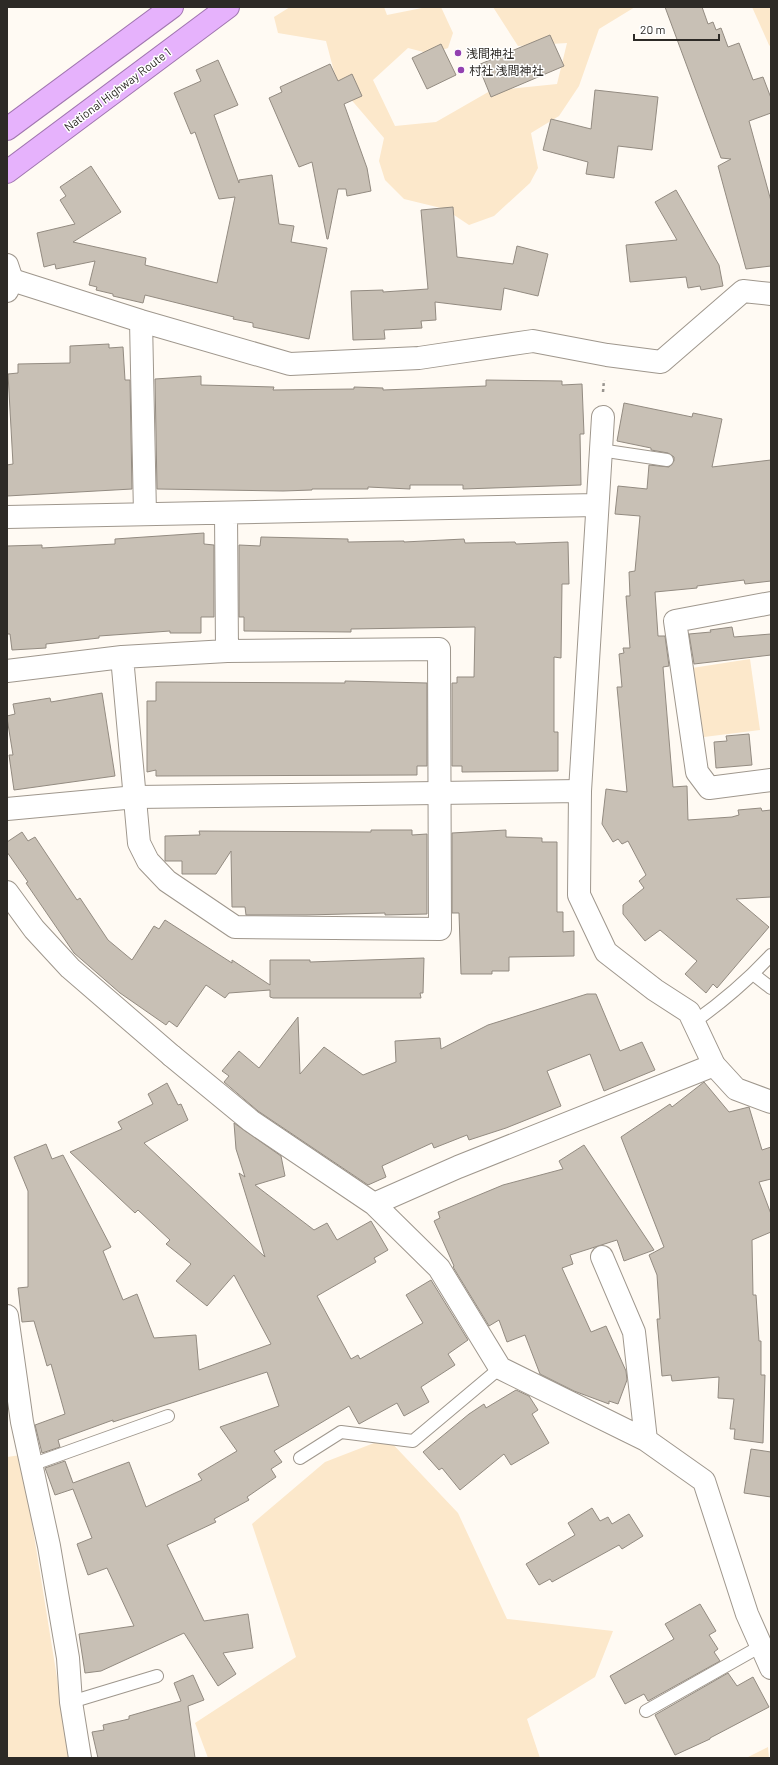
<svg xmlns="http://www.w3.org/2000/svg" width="778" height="1765" font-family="Barlow,'Noto Sans JP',sans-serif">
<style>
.green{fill:#fce8cb}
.building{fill:#c8c0b5;stroke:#938b81}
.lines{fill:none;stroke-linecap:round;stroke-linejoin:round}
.service-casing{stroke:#9f978d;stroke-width:14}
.minor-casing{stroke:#9f978d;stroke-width:24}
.tertiary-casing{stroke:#9f978d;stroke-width:24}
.trunk-casing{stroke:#a176b0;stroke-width:24}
.path{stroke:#999590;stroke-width:2.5;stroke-dasharray:3 3;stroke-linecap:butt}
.service{stroke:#fff;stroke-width:12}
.minor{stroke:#fff;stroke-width:22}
.tertiary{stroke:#fff;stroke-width:22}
.trunk{stroke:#e6b2fc;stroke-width:22}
.poi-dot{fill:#9341b0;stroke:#fff;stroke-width:1.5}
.labels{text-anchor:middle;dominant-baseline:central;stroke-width:3;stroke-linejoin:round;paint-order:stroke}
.poi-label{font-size:12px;fill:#2d2a26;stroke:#fff;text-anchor:start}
.street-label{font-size:12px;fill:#2d2a26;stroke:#fff}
</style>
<rect width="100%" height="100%" fill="#fffaf3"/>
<!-- green -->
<path class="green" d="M290,7H384L387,15L427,7H441L453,33L448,48L431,54L408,48L373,80L395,126L436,122L490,91L557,84L567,43L518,46L493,7H635L599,29L579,86L559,116L531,133L538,168L530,183L494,216L469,225L445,209L404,199L385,180L379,161L384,138L337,83L326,41L278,33L274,17Z
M752,7H771V47L769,45Z
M750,659L760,730L704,737L692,668Z
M387,1438L458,1513L507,1619L613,1631L595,1677L527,1719L540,1758H208L195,1723L296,1657L252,1524L325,1462Z
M21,1455L70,1758H7V1457Z
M768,1747L769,1758H746Z"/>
<!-- building -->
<path class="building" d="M665,7H702L708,24L713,22L716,30L721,28L728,47L739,43L753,80L763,77L771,98V113L749,121L771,201V266L746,269L718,166L731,159L721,158Z
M550,35L564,66L491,97L478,65Z
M441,44L456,75L427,89L412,58Z
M218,60L238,105L214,115L239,183V180L272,175L279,224L294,226L291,242L327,248L309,339L253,327V323L233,319L234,317L145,295L143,303L113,296V294L96,290L97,287L89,285L95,261L56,269L55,264L44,267L37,233L75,224L60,200L66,196L60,187L91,166L121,212L73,242L146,258L145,265L217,283L235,197L219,199L195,132L191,134L174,93L201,81L196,70Z
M330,64L338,81L352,74L362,96L344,104L367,168L371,191L347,196L346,189H338L328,239H327L312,162L299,167L269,98L282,92L280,87Z
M595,90L658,97L652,150L618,146L614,178L586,174L588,162L543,150L551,119L591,129Z
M676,190L719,265L723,286L701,290L700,286L688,288L686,277L630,282L626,245L677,240L655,202Z
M453,207L457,257L513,264L517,246L548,254L538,296L504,288L501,310L435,302L436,320L421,321L422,328L384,330L385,339L353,340L351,291L383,290V292L428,289L421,210Z
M109,344V348L123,347L125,380H130L132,489L7,496V465L13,464L8,374L18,373V364L70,363V346Z
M201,376V385L274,387L273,390L354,389V387L383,388V390L486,386V380L562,381V385L582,384L584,434H580L581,485L463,489V485H410V489L368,487V489H312V490L283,491L157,489L155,379Z
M624,403L692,417L693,413L722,419L712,467L771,460V581L745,584L744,580L697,586V588L655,592L658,636H665L669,666L663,667L673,787L687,786L688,820L732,817L739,815L738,810L761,808L762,811L771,810V897L736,899L769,927L717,988L713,984L706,993L685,974L697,961L660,930L645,941L623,914V905L644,888L639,881L646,875L628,841L622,844L618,839L613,842L602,824L606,789L627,792L617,687H622L619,654L624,653L623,648H630L626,596H630L629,572L635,571L640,516L615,514L618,486L647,489L649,465L669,467L674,461V457L668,453L651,450V448L617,441Z
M204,533V544L214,545V617H201V633H170V631L99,636V638L46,644V648L12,650L10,634H7V546L42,545V548L115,544V539Z
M261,537L348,539V542L404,541V542L464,539L465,543L515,542L516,544L568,542L569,584H562L561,658L554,657V732H558V771L462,772V766H452V683H457V677H474L475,627L351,629V632L244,631V617H239V545L260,546Z
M732,627L734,637L771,634V655L694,664L689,634L711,632L710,630Z
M345,681L427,683V766H417V775L156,776V770L147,772V701H156V682L345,683Z
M102,693L115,776L14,790L9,755H13L7,718V716L15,714L13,704L50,698L51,702Z
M749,734L752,765L716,768L714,742L727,741L726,736Z
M371,830H412V835L427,834V914L385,915V913L306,915H246L245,907H232L231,851L216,874H182V861H165V836L200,835L199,831L371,832Z
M506,830V837L542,838V842H557V912H563V932L574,931V956L509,957V971H492V974H461L459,913H452V833Z
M22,832L28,841L35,837L77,900L80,898L108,940L132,960L154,926L159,929L165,920L232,963V960L270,985V960H310V962L424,958L423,993H420L421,998H273L270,997V990L229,993L225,998L206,985L177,1027L169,1021L166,1025L120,993L74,953L26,883L28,882L7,852V842Z
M587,994H596L620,1051L642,1042L655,1070L604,1091L590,1054L547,1071L561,1106L506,1128L469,1140L467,1135L434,1148L432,1143L382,1166L386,1177L368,1185L258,1111L224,1082L229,1076L222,1071L239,1051L259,1068L298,1017L300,1074L324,1047L363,1075L396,1062L395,1041L440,1038L441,1049L488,1025Z
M704,1082L729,1112L749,1107L762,1150L771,1147V1179L759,1182L771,1214V1232L752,1240L753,1295H756L759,1341H761V1375H765L763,1443L734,1439L735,1429H730L734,1399L718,1398L719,1377L672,1381L671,1375L662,1376L657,1319H660L657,1275L649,1255L664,1247L621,1137L670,1104L672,1107Z
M167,1083L178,1105L181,1104L188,1120L144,1143L265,1257L239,1173L245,1177L236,1149L234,1123L281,1156L285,1176L255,1185L314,1230L327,1223L337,1240L371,1221L388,1250L374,1258L376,1262L317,1296L351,1359L358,1355L360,1359L423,1323L406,1295L431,1280L468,1340L448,1354L455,1365L421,1387L429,1402L404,1416L397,1403L359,1424L349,1406L274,1451L282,1462L271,1469L276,1477L247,1497L249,1500L214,1519L216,1522L167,1545L204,1621L248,1614L253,1648L223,1653L236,1674L218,1686L184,1633L101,1671L85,1673L79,1634L134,1626L107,1568L88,1575L77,1544L92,1538L73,1489L55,1495L45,1468L65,1461L73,1483L129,1462L146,1507L202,1480L198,1474L237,1451L220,1427L279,1406L267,1372L113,1422V1420L58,1440L60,1447L42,1453L35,1425L65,1414L51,1364L47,1366L34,1321L22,1322L18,1288L28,1287V1191L14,1157L46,1144L52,1159L63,1155L111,1247L103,1251L123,1300L137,1294L154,1338L196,1335L199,1370L271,1344L234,1275L207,1306L176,1281L191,1264L166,1244L170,1240L138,1210L135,1213L70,1152L122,1129L118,1122L153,1104L148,1094Z
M584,1145L654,1250L624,1261L617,1240L570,1255L573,1264L562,1268L591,1332L606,1326L626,1371L627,1380L618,1404L609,1401V1404L574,1391L540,1374L525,1335L507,1342L499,1320L489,1326L453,1267L454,1266L434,1221L440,1218L438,1212L503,1185L563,1169L559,1161Z
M516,1390L529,1396L538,1410L532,1414L549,1443L511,1465L504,1454L460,1490L442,1468L439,1470L423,1452L469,1414L484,1404L486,1408Z
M751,1449L771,1452V1497L744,1493Z
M592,1508L600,1521L608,1517L612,1524L629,1514L643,1536L622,1549L619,1545L552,1582L550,1579L539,1585L526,1564L575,1535L568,1523Z
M700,1604L716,1631L709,1635L718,1649L714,1652L720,1661L648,1701L644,1694L625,1704L610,1676L674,1639L665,1624Z
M728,1673L737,1686L753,1677L769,1707L710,1738V1739L675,1755L655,1715Z
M193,1675L204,1700L188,1706L195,1758H98L92,1732L104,1730L103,1725L129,1719V1716L181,1701L174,1683Z"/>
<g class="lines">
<defs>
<path id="service" d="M600,450L667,460
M753,974L771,988
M694,1022C722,1002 748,980 771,955
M300,1458L341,1432L413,1441L500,1368
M31,1465L168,1416
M71,1702L157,1676
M646,1711L761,1646"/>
<path id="minor" d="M12,280L141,321L290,364L419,358L533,341L607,355L661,362L743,291L771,294
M141,321L145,514
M226,513L227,651
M7,517L596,505
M771,603L675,621L697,772L709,788L771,780
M7,671L122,657L139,843L148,861L167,881L235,927L440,929L439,649L227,651L122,657
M580,791L603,417
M172,1056L251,1121L374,1204L439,1268L500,1368L646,1440L704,1481L747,1614L771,1668
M374,1204L458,1167L714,1065
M602,1257L634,1332L646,1440
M7,1316L22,1422L49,1546L68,1658L71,1702L80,1758"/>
<path id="tertiary" d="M7,265L12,280L7,291
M7,809L136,797L580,791L579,895L606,952L655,990L689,1012L714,1065L736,1089L771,1102
M7,892L34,929L70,968L172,1056"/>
<path id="trunk" d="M7,129L172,7
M7,172L228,7"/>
</defs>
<!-- service casing -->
<use href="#service" class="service-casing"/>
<!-- minor casing -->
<use href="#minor" class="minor-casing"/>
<!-- tertiary casing -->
<use href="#tertiary" class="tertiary-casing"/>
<!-- trunk casing -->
<use href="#trunk" class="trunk-casing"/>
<!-- path -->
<path class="path" d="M603,392L604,380"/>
<!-- service -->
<use href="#service" class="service"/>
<!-- minor -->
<use href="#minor" class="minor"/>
<!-- tertiary -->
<use href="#tertiary" class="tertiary"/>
<!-- trunk -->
<use href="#trunk" class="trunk"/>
</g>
<!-- markers -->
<g class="poi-dot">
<circle cx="458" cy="53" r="4"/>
<circle cx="461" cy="70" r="4"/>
</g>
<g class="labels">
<!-- poi labels -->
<g class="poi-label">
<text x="466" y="53">浅間神社</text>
<text x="469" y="70">村社 浅間神社</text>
</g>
<!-- street labels -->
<g class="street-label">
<text transform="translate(117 89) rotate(-37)">National Highway Route 1</text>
</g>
</g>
<!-- border -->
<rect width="778" height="1765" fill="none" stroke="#2d2a26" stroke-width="16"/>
<!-- scale -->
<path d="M634 34v6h85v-6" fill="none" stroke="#2d2a26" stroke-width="2"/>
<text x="640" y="34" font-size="12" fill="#2d2a26" stroke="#ffffff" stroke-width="3" paint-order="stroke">20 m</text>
</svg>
